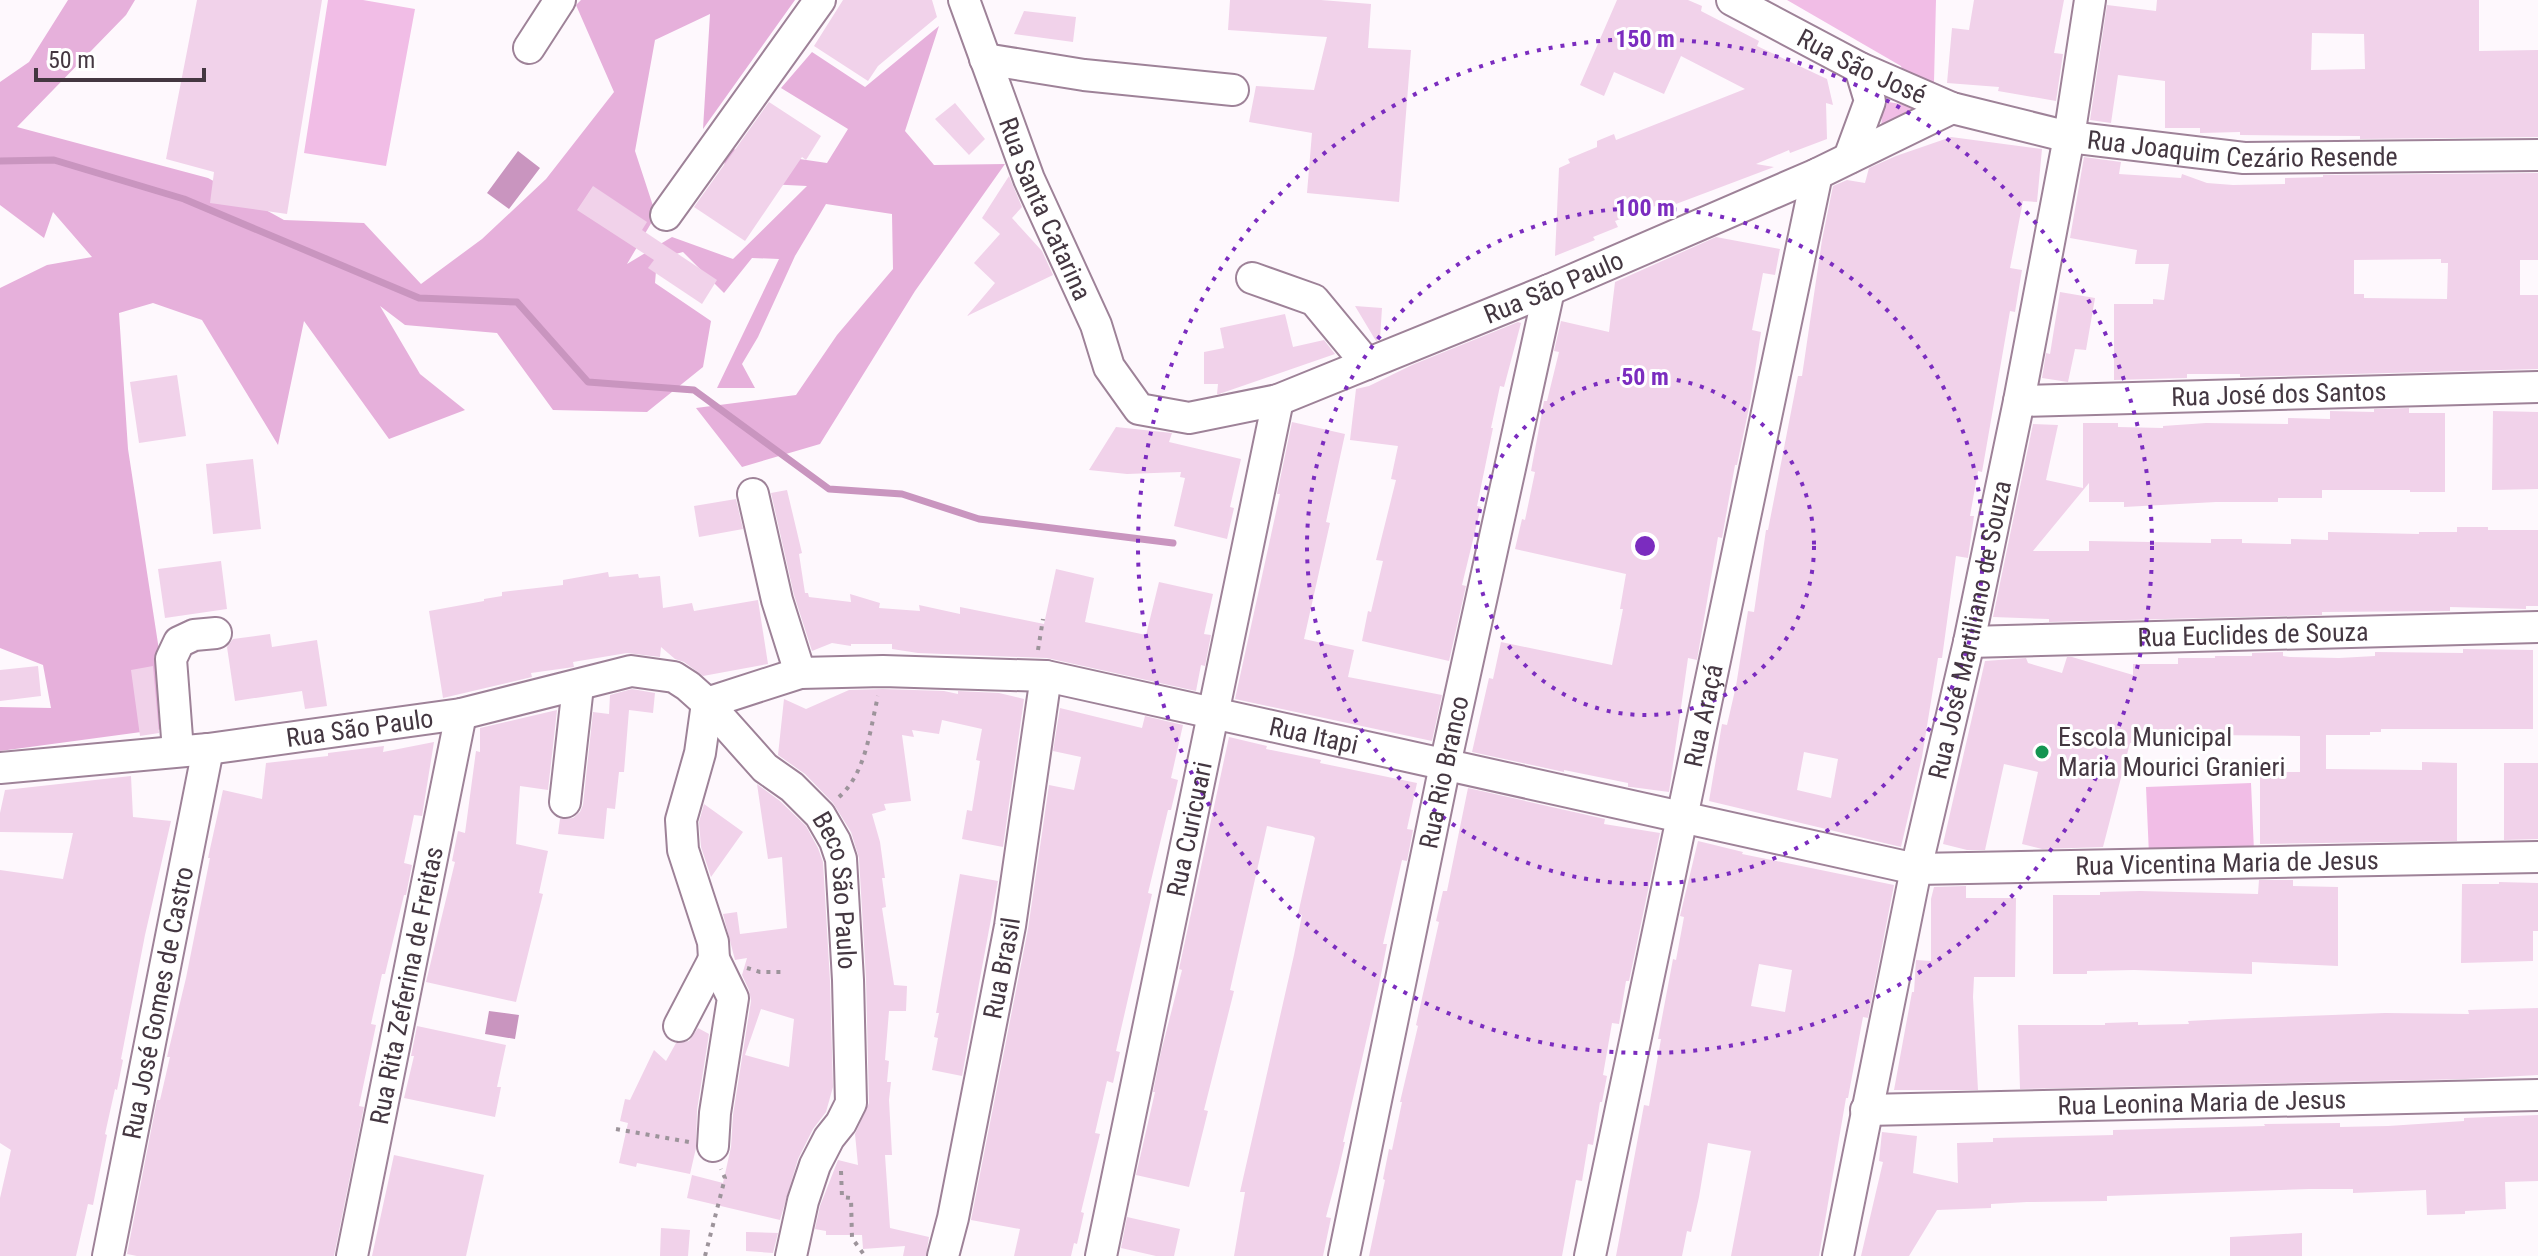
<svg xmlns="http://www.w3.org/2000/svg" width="2538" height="1256" font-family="'Roboto Condensed',sans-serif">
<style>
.green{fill:#f1bde6}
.forest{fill:#e6b0db}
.water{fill:#c995bf}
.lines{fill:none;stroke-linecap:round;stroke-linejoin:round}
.stream{stroke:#c995bf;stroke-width:7}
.building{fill:#f1d2ea;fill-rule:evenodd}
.minor-casing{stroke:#9e8298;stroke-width:34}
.path{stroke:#9d949b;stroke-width:4;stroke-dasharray:4 6;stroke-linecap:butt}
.minor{stroke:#fff;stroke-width:30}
.ring{fill:none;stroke:#7b2cbf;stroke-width:4;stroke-dasharray:4 8}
.poi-dot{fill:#149451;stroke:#fff;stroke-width:3}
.labels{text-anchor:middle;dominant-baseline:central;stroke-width:6;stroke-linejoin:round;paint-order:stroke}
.street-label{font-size:26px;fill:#443741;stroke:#fff}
.poi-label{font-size:26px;fill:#443741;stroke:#fff;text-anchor:start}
.centre{fill:#7b2cbf;stroke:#fff;stroke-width:4}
.ring-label{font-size:24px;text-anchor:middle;font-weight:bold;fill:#7b2cbf;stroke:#fff;stroke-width:6;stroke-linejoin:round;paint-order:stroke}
</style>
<rect width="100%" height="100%" fill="#fef8fd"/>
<!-- green -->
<path class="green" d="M328,0H363L415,9L386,166L304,153Z
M1787,0H1936L1934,82L1915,113L1881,128L1883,101L1912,106L1901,66Z
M2251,783L2254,851L2149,855L2146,787Z"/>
<!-- forest -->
<path class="forest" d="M68,0H135L126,15L17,127L208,178L284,220L364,223L421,284L482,239L546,179L614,92L576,5L581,0H795L703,129L710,14L655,40L635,151L656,215L627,264L672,237L733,259L807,186L724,182L725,148L827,163L848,129L781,88L812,52L865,87L939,26L905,131L934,165L1005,164L915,291L820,444L742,467L696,408L796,395L837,335L893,269L892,214L826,204L795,256L758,337L742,364L755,388H717L779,259L752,258L724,293L683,252L657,259L655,283L711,321L703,367L647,412L553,410L497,333L405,325L380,306L420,374L465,410L389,439L304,321L278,445L202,320L153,303L119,313L128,449L171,728L0,751V707L51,708L43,665L0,648V288L47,265L92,257L53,212L44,238L0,205V82L29,62Z"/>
<!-- water -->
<path class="water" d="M518,151L540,168L509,209L487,193Z
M489,1011L519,1015L515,1039L485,1034Z"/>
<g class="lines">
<!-- stream -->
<path class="stream" d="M0,161L54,160L184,199L419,298L517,302L588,382L694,390L829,489L902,494L979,519L1173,543"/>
</g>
<!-- building -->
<path class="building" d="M197,0H322L287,214L210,203L214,172L166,159Z
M843,0H932L937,17L878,66L868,81L814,46Z
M1230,0H1321L1371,4L1368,48L1411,50L1399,202L1307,193L1312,133L1249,122L1256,86L1314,90L1327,37L1228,30Z
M1617,0H1688L1702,6L1701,11L1759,41L1757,46L1827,79L1833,105L1826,103L1827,139L1790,153L1789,150L1756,164L1774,167L1737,181L1668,207L1666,202L1615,221L1618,227L1593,237L1595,240L1555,256L1559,168L1570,163L1568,159L1597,147V141L1614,134L1616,140L1745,89L1681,56L1664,94L1614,72L1604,96L1580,85Z
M1974,0H2064L2054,53L2063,54L2056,101L1998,91L1999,87L1947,83L1952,28L1969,30Z
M2157,0H2479V51L2538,50V137L2360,139V136L2240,135V132L2200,133V128H2165V81L2118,75L2111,123L2090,120L2107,5L2156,11ZM2312,33L2364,34L2365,69L2311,70Z
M1024,11L1076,17L1073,42L1014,34Z
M769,102L821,136L806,160L802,157L745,241L694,207Z
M955,103L985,139L969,155L935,119Z
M1951,137L2042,149L2037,202L2023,201L2010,268L2022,270L2015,312L2010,311L1982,472L1978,471L1970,516H1974L1968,558L1956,556L1942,658H1938L1922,757L1901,847L1709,801L1722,724L1727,725L1736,686L1748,611L1754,612L1766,530H1768L1798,376H1802L1822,240L1833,186L1847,180L1865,183L1869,168L1896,156ZM1804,752L1838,759L1831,798L1797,790Z
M2084,157L2121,162L2119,174L2181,178L2182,174L2207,183L2233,185L2285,184V178L2323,177V175L2538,173V260H2520V295H2538V369L2240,377V374H2187V378L2114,380V304H2153V299L2164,300L2169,264H2135L2137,250L2070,238ZM2441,259V263H2448L2447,299L2364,298V294H2354V260Z
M1009,176L1022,207L1012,218L1042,251L1053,275L967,316L995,283L974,263L1000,234L982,218Z
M593,186L647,222L642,230L717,280L702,304L648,268L654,260L577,210Z
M1716,237L1780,249L1775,275L1763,273L1752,330L1761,332L1750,403L1737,465H1735L1722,538L1718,537L1697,660L1688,658L1669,792L1631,787H1628V783L1564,770V772L1472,752L1489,678L1493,679L1501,642L1612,665L1623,609H1620L1626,574L1515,549L1522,519L1525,520L1535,472L1531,471L1544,401H1547L1559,352L1554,351L1561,321L1609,332L1615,282Z
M2060,292L2095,298L2086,350L2075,349L2068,382L2042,378L2046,353L2050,354Z
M1355,306L1382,308L1380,339L1376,341Z
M1285,314L1293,347L1324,340L1335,354L1219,394H1217L1218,384H1204V352L1224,348L1220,328Z
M1518,322L1521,323L1504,387L1500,386L1491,428H1493L1477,506L1481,507L1462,585L1466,586L1449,661L1362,641L1368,611L1371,612L1383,561L1376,560L1396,480L1391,479L1398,446L1350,440L1356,389L1369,386L1412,365Z
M177,375L186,436L139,443L130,382Z
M2409,408V413H2445V492H2410V490H2322V498H2278V502H2216L2124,507V502H2089V483L2033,551H2089V541L2211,543V539H2242V543L2291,544V539L2328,540V532L2419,534V532H2457V527H2488V530H2538V606H2526V609L2450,607V611L2322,612V615L2049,622V619L1993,617L2033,424L2058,425L2046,480L2083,488V423H2118V427L2163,428V426L2206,423L2288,424V418L2330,419V411L2374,412V409Z
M2493,411L2538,412V489L2492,490Z
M1292,422L1345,434L1326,522L1330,523L1304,639L1354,650L1348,677L1442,695L1432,741L1235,699L1280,494H1277Z
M1116,427L1172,433L1169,442L1241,459L1230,507L1234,508L1227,539L1174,526L1185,478L1180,477L1181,472L1127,474L1089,470Z
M253,459L261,529L213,534L206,464Z
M787,490L802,553L799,554L805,593H808L809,597L851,602L850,594L880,603L879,608L920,611L919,605L960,614V607L1044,624L1056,569L1094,578L1085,622L1146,635L1159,582L1213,594L1204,634L1211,635L1205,666L1201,665L1196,691L1047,658L918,653L892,649V644H851V646L832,643L812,651L794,595L771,493Z
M736,499L743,529L699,537L694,506Z
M221,561L227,609L165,618L158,569Z
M608,572L609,577L638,574L639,578L660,576L663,608L692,603L694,611L758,600L768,664L703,676L684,662L675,659L661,647L660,657L627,653L573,662L574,667L531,673L532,677L443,698L429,611L484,601V599L502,596V592L563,585V580Z
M270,634L272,647L317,640L327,706L305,709L302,691L235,701L227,647L233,639Z
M2463,649L2533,650V729H2381V732H2370V735H2326V769L2422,770V762L2457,763V841L2260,844V772H2300V736L2209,735V737H2164V743H2130L2103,847L2042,849L2022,844L2038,772L2004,764L1985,850H1967L1943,844L1985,661L2026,658L2028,663L2062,673L2067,657H2072L2133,675V664H2178V658H2215V656H2252V653L2283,652V656L2290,657L2339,658L2375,656V652L2463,653Z
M38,666L41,696L0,701V670Z
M153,666L159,733L140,736L131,670Z
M632,689L655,693L653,713L629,710L624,772H619L615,809L607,808L604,839L558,834L560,819L573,818L580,812L583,805L593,712L609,714L610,695Z
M883,689L944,691L958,694V691L999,693L1024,699L1003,847L962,839L967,810L972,811L980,761L976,760L982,729L942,720L939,734L912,730L914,737L902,735L911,801L884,804L886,810L872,814L880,842L885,878H882L886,907L882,908L894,985L907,986L906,1011H889L885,1060L889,1061L887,1082H891L889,1100L892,1155H885L890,1228L929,1237L926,1256H903L905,1246L863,1249L862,1235H826V1231L815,1229L820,1206L838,1160L858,1165L855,1134L869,1103L866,979L859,858L851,832L833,803L805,774L778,755L784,699L806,709L849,690Z
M1060,708L1142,728L1145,716L1183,725L1171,778L1178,780L1171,810H1168L1148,893L1152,894L1116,1051L1120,1052L1113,1083L1107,1081L1095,1133L1100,1134L1081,1212L1084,1213L1077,1244L1074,1243L1071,1256H1014L1020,1229L971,1220L1028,929L1049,785L1074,790L1081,757L1053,751Z
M557,710L548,790L520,786L516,844L548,851L539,893L543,894L516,1002L426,982L455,862L452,861L458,831L465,833L476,751L480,752V728Z
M1229,737L1267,746L1266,749L1321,760L1320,763L1417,783L1407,829L1413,830L1407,861L1402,860L1383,944H1387L1379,985L1343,1142H1345L1338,1172L1326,1217L1331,1218L1323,1256H1234L1245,1192H1240L1294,955L1302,915L1298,914L1315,838L1313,836L1267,826L1230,990L1234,991L1204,1110L1208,1111L1189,1187L1136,1175L1155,1092H1153L1161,1052L1182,970L1179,969Z
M434,742L422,816L414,815L404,863L412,865L406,895H404L385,974H382L371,1024L376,1025L359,1106L364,1107L334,1256H137L127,1254L157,1100H160L170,1057H167L186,978L210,858H208L223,790L262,799L266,763L328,756V753L384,746L383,752Z
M2504,763H2538V839L2504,840Z
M131,776L133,817L171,821L145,935L121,1059L123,1060L117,1090L115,1089L105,1134L107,1135L93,1205L88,1204L76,1256H0V1198L11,1150L0,1143V870L63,879L73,833L0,832V813L5,790Z
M757,784L780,801L806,826L818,848L823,862L830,981L833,1087L826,1112L813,1129L798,1159L780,1220L687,1198L692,1175L723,1183L731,1147L733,1115L751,1001L749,990L742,975L747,958L735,960L723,914L737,912L740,934L787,928L782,857L768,859ZM761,1009L794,1019L789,1067L745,1055Z
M1468,788L1605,819L1604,824L1660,833L1629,981H1626L1619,1024L1612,1023L1603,1075L1607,1076L1602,1102H1600L1593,1145L1588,1144L1582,1181L1576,1180L1562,1256H1369L1385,1180L1383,1179L1389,1149L1392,1150L1402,1102H1400L1418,1026L1416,1025L1439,922L1436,921L1443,891H1447Z
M704,804L743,832L711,877L701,847L699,822Z
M1698,841L1743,852L1742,854L1894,885L1868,1018L1863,1017L1848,1098H1846L1819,1256H1731L1751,1151L1708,1143L1699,1197L1691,1232L1687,1231L1682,1256H1616L1644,1105L1649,1106L1661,1039H1658L1673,959L1676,960L1684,917L1680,916ZM1759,964L1792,970L1785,1012L1751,1006Z
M960,874L998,881L962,1076L932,1070L938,1038L934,1037L939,1013H936Z
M2259,880H2293V886L2338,887V966L2252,962V974L2134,970L2087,971V974H2053V895H2100V892L2140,891L2258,894Z
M2499,882L2538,883V931H2533V961L2461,963L2462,884H2499Z
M1966,886V898H2016L2015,977H1974L1973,997L1978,1090H1894L1912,992H1914L1916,960L1931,961V899L1934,887Z
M2538,1008V1075L2465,1079L2020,1089L2018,1025H2105V1023L2138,1022V1025L2189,1024L2188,1021L2228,1019L2385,1013L2469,1014L2468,1010Z
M417,1026L506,1045L497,1087H501L495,1117L404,1098L414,1056H411Z
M698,1028L709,1034L697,1110L696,1148L690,1174L637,1163L636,1167L619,1163L628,1123L620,1121L625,1099L630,1100L654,1050L666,1061L676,1043L689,1041Z
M2538,1115V1181L2505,1182L2506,1209L2465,1211V1214L2427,1215L2426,1190L2353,1193V1189H2309L2107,1196V1201L2027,1202L1991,1204V1208L1937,1210L1909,1256H1861L1883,1162L1879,1161L1882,1132L1917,1136L1913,1173L1958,1183L1957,1143L1993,1142V1138L2113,1135V1130L2265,1126L2264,1124L2340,1123V1127L2388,1126L2464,1121V1118Z
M394,1155L484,1175L466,1256H372Z
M1127,1217L1180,1229L1174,1256H1156L1121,1248Z
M661,1228L690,1230L688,1256H660Z
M746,1232L778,1233L773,1253L746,1251Z
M2302,1233V1256H2230V1237Z"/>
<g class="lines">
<defs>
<g id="minor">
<path id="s1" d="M964,0L1029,179L1096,325L1109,367L1139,409L1189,418L1278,400L1549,290L1817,174L1952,108"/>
<path id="s2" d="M1732,0L1860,68L1952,108L2069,137L2244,158L2538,155"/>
<path d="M529,48L560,0"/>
<path d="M985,59L1084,75L1233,90"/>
<path d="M1849,158L1870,101L1860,68"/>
<path d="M666,215L820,0"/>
<path d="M1252,278L1314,300L1367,364"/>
<path id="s3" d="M2019,401L2538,387"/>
<path d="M753,494L777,600L800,673"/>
<path id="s4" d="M1969,642L2538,627"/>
<path id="s5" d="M707,703L800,673L883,671L1046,676L1916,869L2538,857"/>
<path d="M707,703L700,753L681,820L683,850L713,942L714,959L733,998L715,1113L713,1146"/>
<path d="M178,751L171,659L179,642L194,635L216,633"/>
<path id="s6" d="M0,768L208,749L461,714L631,671L674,677L688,686L707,703L765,768L792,787L820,815L835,841L841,859L848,980L851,1103L841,1123L829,1138L815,1165L803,1201L791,1256"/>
<path d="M565,802L578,686"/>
<path d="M679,1026L714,959"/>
<path id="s7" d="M1866,1110L2538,1095"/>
<path id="s8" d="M108,1256L208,749"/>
<path id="s9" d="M352,1256L461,714"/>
<path id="s10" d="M943,1256L953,1218L1010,926L1046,676"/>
<path id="s11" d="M1101,1256L1278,400"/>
<path id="s12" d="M1344,1256L1445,765L1549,290"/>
<path id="s13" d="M1590,1256L1817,174"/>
<path id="s14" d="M1838,1256L1916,869L1969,642L2019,401L2069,137L2090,0"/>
</g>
</defs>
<!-- minor casing -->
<use href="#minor" class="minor-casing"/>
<!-- path -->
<path class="path" d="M1038,650L1043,619
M839,797C866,773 870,730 878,696
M747,968L760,972H782
M616,1129L689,1142
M841,1171L842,1197L851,1198L852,1238L865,1256
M705,1256L725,1178L721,1169"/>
<!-- minor -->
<use href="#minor" class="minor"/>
</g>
<!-- distance rings -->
<g class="ring">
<circle cx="1645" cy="546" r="169"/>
<circle cx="1645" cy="546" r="338"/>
<circle cx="1645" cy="546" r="507"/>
</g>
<!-- markers -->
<circle class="poi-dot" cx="2042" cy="752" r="8"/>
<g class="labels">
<!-- street labels -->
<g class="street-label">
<text stroke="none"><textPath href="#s2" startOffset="146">Rua São José</textPath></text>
<text stroke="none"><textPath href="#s2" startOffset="540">Rua Joaquim Cezário Resende</textPath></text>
<text stroke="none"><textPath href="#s1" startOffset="224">Rua Santa Catarina</textPath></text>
<text stroke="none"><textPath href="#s1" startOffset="886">Rua São Paulo</textPath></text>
<text stroke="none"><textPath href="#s3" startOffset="260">Rua José dos Santos</textPath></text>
<text stroke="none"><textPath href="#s14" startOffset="640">Rua José Martiliano de Souza</textPath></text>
<text stroke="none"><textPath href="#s4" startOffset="284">Rua Euclides de Souza</textPath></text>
<text stroke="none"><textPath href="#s13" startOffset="552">Rua Araçá</textPath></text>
<text stroke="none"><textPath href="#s6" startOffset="362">Rua São Paulo</textPath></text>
<text stroke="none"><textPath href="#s5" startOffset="618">Rua Itapi</textPath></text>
<text stroke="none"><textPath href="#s12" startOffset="494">Rua Rio Branco</textPath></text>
<text stroke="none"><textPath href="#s11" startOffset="436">Rua Curicuari</textPath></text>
<text stroke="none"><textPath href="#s5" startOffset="1546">Rua Vicentina Maria de Jesus</textPath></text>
<text stroke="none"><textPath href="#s6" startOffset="964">Beco São Paulo</textPath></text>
<text stroke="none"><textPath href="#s10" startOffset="294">Rua Brasil</textPath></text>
<text stroke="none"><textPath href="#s9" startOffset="276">Rua Rita Zeferina de Freitas</textPath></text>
<text stroke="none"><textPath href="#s8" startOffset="258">Rua José Gomes de Castro</textPath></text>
<text stroke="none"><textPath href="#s7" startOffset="336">Rua Leonina Maria de Jesus</textPath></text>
</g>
<!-- poi labels -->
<g class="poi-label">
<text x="2058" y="737">Escola Municipal<tspan x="2058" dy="30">Maria Mourici Granieri</tspan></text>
</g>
</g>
<circle cx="1645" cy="546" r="12" class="centre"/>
<g class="ring-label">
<text x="1645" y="47">150 m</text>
<text x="1645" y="216">100 m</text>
<text x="1645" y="385">50 m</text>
</g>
<!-- scale -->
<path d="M36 68v12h168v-12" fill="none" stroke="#443741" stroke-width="4"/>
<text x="48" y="68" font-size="24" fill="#443741" stroke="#ffffff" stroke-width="6" paint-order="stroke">50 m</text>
</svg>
